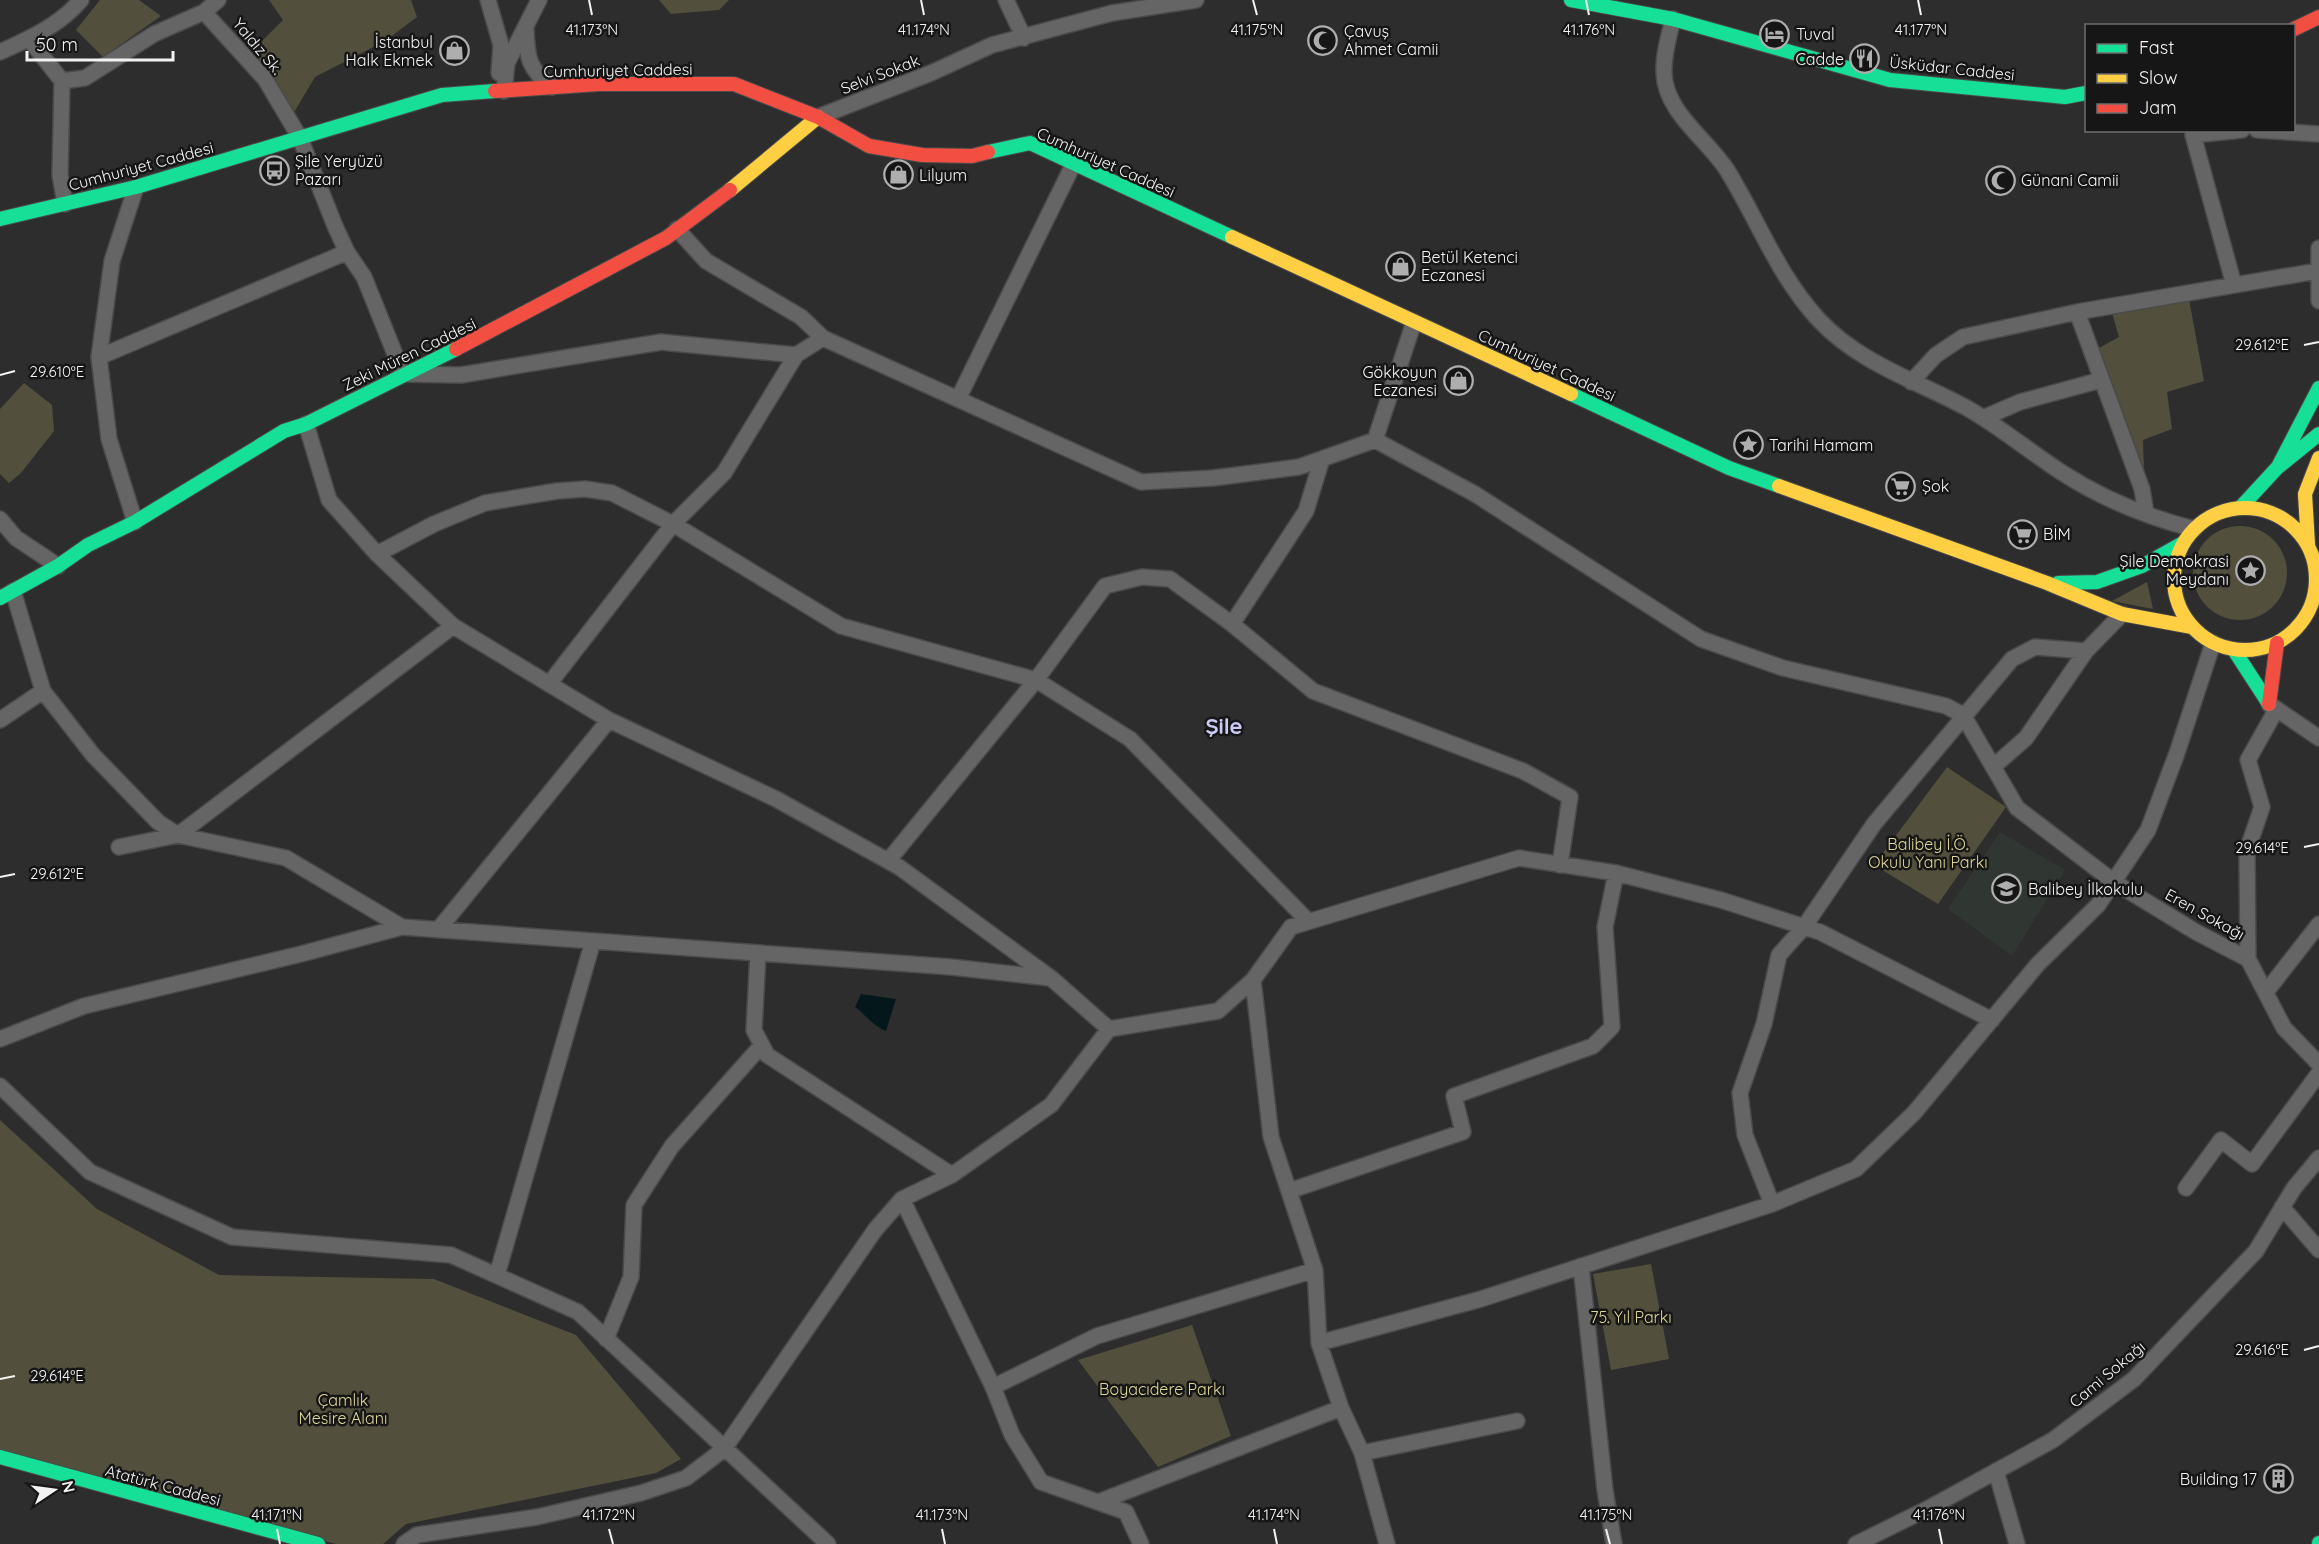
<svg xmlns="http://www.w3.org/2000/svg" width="2319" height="1544" font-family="Quicksand,sans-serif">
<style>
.built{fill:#303732}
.green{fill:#52503c}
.water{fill:#04181b}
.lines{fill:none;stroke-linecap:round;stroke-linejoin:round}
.street-casing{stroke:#4a4a4a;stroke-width:18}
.fast-casing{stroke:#4a4a4a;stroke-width:16}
.slow-casing{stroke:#4a4a4a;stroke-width:16}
.jam-casing{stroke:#4a4a4a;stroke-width:16}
.street{stroke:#646564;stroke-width:15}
.fast{stroke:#16e098;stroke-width:14}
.slow{stroke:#ffcf43;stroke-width:14}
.jam{stroke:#f24e42;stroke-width:14}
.ticks{fill:none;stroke:#f2f3f2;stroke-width:2}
.labels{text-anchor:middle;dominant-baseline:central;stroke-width:5;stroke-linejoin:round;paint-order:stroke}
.poi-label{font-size:16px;fill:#f2f3f2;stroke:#151615;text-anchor:start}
.street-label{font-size:16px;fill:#f2f3f2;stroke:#151615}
.park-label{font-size:16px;fill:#dfd798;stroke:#151615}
.district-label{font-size:22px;font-weight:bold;fill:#cacaf5;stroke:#151615}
.ticks-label{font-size:15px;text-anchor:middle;fill:#f2f3f2;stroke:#151615;stroke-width:5;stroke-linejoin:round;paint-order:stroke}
</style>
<rect width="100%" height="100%" fill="#2d2d2d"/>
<!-- built -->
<path class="built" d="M2000,832L2065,870L2012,956L1948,909Z"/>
<!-- green -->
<path class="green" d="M100,0H139L161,16L103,57L76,30Z
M269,0H411L417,17L385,41L315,77L293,114L253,50L283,20Z
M659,0H729L719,10L671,14Z
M2189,299L2204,381L2167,392L2172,429L2143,440L2144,471H2138L2099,348L2119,337L2112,313Z
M24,383L52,405L54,431L21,473L9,483L0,474V409Z
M2193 573a47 47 0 1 1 94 0a47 47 0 1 1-94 0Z
M2147,582L2153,609L2112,601Z
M1947,767L2006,807L1938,904L1874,865Z
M0,1120L97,1209L219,1275L434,1279L576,1335L681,1459L656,1473L406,1524L383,1544H336L0,1453Z
M1651,1264L1669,1359L1611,1370L1593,1274Z
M1192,1325L1231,1436L1158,1467L1078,1360Z"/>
<!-- water -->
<path class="water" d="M861,994L896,999L886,1031C873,1026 866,1015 855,1007Z"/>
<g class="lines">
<defs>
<path id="street" d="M488,0L501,45L499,73
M1006,0L1024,38
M204,12L265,79L300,138L335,226L347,252L364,277L403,374L461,375L661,342L796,355
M1673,19C1669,36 1663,55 1664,73C1665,112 1707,139 1727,170C1758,220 1778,276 1819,320C1859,363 1917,381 1967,408C2000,427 2029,451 2061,472C2101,498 2147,517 2194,529
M526,29C527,57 528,70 553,87
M29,39L62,81L85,78L154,34L204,12L218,0
M0,52C29,39 60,25 81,0
M62,81L60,175L65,204
M504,91L507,63L539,0
M818,117L931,73L992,45L1112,13L1196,0
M2257,130L2319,134
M2319,248V301
M2234,285L2193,135L2242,130
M2077,312L2142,489L2146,513
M823,338L1141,482L1213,478L1299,467L1375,440L1414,322
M99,357L347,252
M1911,382L1936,355L1963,337L2077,312L2317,271
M958,399L1074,163
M1983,418L2020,402L2101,380
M306,424L329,500L377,554L453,626L609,720L776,799L899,867L1051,978L1109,1029L1218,1011L1253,980L1291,927L1519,858L1616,873L1721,900L1820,932L1992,1020
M1375,440L1475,494L1701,639L1783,668L1946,706L1963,715L2017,808L2114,882L2196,932L2248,959
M0,519L16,538L58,566
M135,522L109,439L99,357L112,261L136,187
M377,554L434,524L485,503L557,491L585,489L612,493L673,524L841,626L1036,680L1130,739L1308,921
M13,591L43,691L93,755L158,822L178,835L286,858L402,927
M1232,624L1306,511L1322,459
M549,684L673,524L724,473L796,355L823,338L801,317L706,261L677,229
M2269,704L2319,738
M2276,710L2248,760L2262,807L2247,851L2248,959L2284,1028L2319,1064
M0,720L43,691
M1993,767L2026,738L2086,651L2122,614
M119,847L178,835L453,626
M888,861L1036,680L1105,586L1142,577L1170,579L1232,624L1313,691L1523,771L1570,797L1560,865
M438,930L609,720
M758,953L754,1030L767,1055L952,1175
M1253,980L1271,1137L1315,1270L1319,1343L1341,1408L1362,1453L1387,1544
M2266,992L2319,924
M0,1039L84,1006L301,954L402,927L951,967L1050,978
M0,1086L90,1172L232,1237L451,1255L578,1312L828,1544
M2186,1188L2221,1140L2252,1164L2319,1073
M1289,1191L1463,1132L1454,1096L1593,1046L1612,1027L1605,927L1616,873
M902,1199L993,1387L1012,1435L1041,1482L1126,1512L1141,1544
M1772,1204L1745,1135L1740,1093L1764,1024L1779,955L1804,927L1874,824L2012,659L2035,647L2086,651
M2282,1207L2319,1250
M1581,1266L1605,1490L1614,1544
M497,1275L593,941
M606,1339L631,1277L634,1205L672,1146L762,1045
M1319,1343L1481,1299L1772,1204L1856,1169L1914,1113L2038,964L2098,905L2148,830L2177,753L2213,643
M993,1387L1097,1336L1315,1270
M1362,1453L1517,1421
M1996,1471L2017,1544
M1101,1501L1341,1408
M404,1544L417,1535L537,1517L641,1493L686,1478L724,1449L875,1230L902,1199L952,1175L1051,1105L1109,1029
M1856,1544L1929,1508L2053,1440L2134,1379L2256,1251L2294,1188L2319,1158"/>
<path id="fast" d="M1571,0L1673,19L1890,80L2065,97L2086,93
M988,152L1030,143L1232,237
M0,219L136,187L442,95L495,91
M1571,394L1729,468L1779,486
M2279,465L2319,388
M2241,507L2277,468L2319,434
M2058,583L2097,582L2142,566L2183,543
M0,598L58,566L88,545L135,522L284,431L306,424L456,349
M2234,650L2269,704
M0,1457L318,1544
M2319,1543V1544"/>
<path id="slow" d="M730,190L818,117
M1232,237L1571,394
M1779,486L2047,583L2122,614L2192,627
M2174 579a71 71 0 1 1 142 0a71 71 0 1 1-142 0Z
M2308,544L2305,494L2319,458"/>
<path id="jam" d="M2294,29L2319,17
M495,91L599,84H734L818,117L869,146L922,155L972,156L988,152
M456,349L666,238L730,190
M2269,704L2277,643"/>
</defs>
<!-- street casing -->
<use href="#street" class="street-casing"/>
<!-- fast casing -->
<use href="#fast" class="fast-casing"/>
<!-- slow casing -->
<use href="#slow" class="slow-casing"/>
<!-- jam casing -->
<use href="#jam" class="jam-casing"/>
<!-- street -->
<use href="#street" class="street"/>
<!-- fast -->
<use href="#fast" class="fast"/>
<!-- slow -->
<use href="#slow" class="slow"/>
<!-- jam -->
<use href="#jam" class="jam"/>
</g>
<!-- ticks -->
<path class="ticks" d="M589,0L592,15M921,0L924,15M1253,0L1257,15M1586,0L1589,15M1918,0L1921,15M2304,345L2319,342M0,375L15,371M2304,847L2319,844M0,877L15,874M2304,1350L2319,1346M0,1379L15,1376M277,1529L280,1544M609,1529L613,1544M942,1529L945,1544M1274,1529L1277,1544M1606,1529L1610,1544M1939,1529L1942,1544"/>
<!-- icons -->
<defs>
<symbol id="hotel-ring" viewBox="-11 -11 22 22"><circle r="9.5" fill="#151615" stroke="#adaead" stroke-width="1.5"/><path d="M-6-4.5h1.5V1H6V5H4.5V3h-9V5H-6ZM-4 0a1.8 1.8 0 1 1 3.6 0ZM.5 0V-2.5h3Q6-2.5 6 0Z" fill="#adaead"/></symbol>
<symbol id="mosque-ring" viewBox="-11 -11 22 22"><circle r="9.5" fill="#151615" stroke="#adaead" stroke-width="1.5"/><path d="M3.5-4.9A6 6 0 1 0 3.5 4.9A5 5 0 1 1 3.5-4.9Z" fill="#adaead"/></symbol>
<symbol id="shop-ring" viewBox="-11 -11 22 22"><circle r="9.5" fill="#151615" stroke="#adaead" stroke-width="1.5"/><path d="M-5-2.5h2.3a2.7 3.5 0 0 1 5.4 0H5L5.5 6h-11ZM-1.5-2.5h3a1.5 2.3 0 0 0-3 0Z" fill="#adaead"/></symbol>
<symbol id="restaurant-ring" viewBox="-11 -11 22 22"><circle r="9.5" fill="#151615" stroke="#adaead" stroke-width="1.5"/><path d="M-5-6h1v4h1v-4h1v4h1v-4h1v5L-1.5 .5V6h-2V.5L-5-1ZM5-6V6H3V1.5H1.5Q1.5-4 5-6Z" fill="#adaead"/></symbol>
<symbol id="bus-ring" viewBox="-11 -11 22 22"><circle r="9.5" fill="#151615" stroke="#adaead" stroke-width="1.5"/><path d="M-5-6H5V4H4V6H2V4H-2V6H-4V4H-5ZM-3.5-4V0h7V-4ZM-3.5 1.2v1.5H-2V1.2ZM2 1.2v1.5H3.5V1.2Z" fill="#adaead"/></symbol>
<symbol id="sight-ring" viewBox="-11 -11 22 22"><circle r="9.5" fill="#151615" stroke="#adaead" stroke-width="1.5"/><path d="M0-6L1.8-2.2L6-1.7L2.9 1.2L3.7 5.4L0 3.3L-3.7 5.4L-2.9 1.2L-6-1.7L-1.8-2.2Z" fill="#adaead"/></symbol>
<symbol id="supermarket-ring" viewBox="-11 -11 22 22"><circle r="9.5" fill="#151615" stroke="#adaead" stroke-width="1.5"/><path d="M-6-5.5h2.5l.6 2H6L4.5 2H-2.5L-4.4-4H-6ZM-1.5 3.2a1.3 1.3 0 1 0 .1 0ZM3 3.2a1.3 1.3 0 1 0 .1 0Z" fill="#adaead"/></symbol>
<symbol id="school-ring" viewBox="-11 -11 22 22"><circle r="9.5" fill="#151615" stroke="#adaead" stroke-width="1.5"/><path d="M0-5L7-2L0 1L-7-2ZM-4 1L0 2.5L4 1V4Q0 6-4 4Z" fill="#adaead"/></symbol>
<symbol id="building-ring" viewBox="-11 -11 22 22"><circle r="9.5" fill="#151615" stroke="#adaead" stroke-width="1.5"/><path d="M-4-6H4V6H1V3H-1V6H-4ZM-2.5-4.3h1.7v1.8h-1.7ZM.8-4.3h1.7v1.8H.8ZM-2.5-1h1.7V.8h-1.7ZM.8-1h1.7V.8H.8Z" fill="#adaead"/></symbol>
</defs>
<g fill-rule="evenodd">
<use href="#hotel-ring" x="1758" y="18" width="33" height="33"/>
<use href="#mosque-ring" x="1306" y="24" width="33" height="33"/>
<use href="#shop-ring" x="438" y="34" width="33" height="33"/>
<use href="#restaurant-ring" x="1848" y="42" width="33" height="33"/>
<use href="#bus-ring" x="258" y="154" width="33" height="33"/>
<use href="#shop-ring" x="882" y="158" width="33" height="33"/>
<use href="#mosque-ring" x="1984" y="164" width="33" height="33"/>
<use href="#shop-ring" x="1384" y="250" width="33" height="33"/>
<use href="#shop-ring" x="1442" y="364" width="33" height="33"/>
<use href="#sight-ring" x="1732" y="428" width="33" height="33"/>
<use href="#supermarket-ring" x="1884" y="470" width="33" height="33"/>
<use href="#supermarket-ring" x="2006" y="518" width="33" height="33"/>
<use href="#sight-ring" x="2234" y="554" width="33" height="33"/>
<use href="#school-ring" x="1990" y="872" width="33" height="33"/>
<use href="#building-ring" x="2262" y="1462" width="33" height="33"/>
</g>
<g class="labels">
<!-- poi labels -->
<g class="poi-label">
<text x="1344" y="31">Çavuş<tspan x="1344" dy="18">Ahmet Camii</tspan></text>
<text x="1796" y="34">Tuval</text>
<text x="433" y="42" text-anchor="end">İstanbul<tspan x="433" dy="18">Halk Ekmek</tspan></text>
<text x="1844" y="59" text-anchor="end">Cadde</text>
<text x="295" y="161">Şile Yeryüzü<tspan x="295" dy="18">Pazarı</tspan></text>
<text x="919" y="175">Lilyum</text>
<text x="2021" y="180">Günani Camii</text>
<text x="1421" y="257">Betül Ketenci<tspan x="1421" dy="18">Eczanesi</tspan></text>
<text x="1437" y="372" text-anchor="end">Gökkoyun<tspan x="1437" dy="18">Eczanesi</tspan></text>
<text x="1769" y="445">Tarihi Hamam</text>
<text x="1922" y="486">Şok</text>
<text x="2043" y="534">BİM</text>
<text x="2229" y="561" text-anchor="end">Şile Demokrasi<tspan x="2229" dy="18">Meydanı</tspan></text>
<text x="2028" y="889">Balibey İlkokulu</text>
<text x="2257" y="1479" text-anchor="end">Building 17</text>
</g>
<!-- street labels -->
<g class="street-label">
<text transform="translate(258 46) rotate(50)">Yaldız Sk.</text>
<text transform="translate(1952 68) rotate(6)">Üsküdar Caddesi</text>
<text transform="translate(618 70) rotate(-1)">Cumhuriyet Caddesi</text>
<text transform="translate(880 74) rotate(-21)">Selvi Sokak</text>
<text transform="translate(1106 162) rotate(24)">Cumhuriyet Caddesi</text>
<text transform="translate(141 166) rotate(-15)">Cumhuriyet Caddesi</text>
<text transform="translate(409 354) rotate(-26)">Zeki Müren Caddesi</text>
<text transform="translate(1547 365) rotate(25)">Cumhuriyet Caddesi</text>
<text transform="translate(2205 914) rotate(29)">Eren Sokağı</text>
<text transform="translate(2107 1374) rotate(-40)">Cami Sokağı</text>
<text transform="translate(163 1485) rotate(15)">Atatürk Caddesi</text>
</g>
<!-- park labels -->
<g class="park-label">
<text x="1928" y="844">Balibey İ.Ö.<tspan x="1928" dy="18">Okulu Yanı Parkı</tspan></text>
<text x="1631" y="1317">75. Yıl Parkı</text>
<text x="1162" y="1389">Boyacıdere Parkı</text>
<text x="343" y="1400">Çamlık<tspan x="343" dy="18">Mesire Alanı</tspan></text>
</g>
<!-- district labels -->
<g class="district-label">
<text x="1224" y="726">Şile</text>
</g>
</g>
<g class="ticks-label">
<text x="592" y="35">41.173°N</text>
<text x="924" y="35">41.174°N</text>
<text x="1257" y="35">41.175°N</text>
<text x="1589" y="35">41.176°N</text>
<text x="1921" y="35">41.177°N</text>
<text x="2262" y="350">29.612°E</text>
<text x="57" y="377">29.610°E</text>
<text x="2262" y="853">29.614°E</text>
<text x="57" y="879">29.612°E</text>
<text x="2262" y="1355">29.616°E</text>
<text x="57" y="1381">29.614°E</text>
<text x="277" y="1520">41.171°N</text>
<text x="609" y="1520">41.172°N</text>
<text x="942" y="1520">41.173°N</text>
<text x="1274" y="1520">41.174°N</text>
<text x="1606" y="1520">41.175°N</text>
<text x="1939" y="1520">41.176°N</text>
</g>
<!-- legend -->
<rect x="2085" y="24" width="210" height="108" fill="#151615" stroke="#6d6e6d" stroke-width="1.5"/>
<rect x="2097" y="44" width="30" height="9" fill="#16e098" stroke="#6d6e6d" stroke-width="1.5"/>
<text x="2139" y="54" font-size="18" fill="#f2f3f2">Fast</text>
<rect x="2097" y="74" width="30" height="9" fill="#ffcf43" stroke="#6d6e6d" stroke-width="1.5"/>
<text x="2139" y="84" font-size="18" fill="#f2f3f2">Slow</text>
<rect x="2097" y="104" width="30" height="9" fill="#f24e42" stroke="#6d6e6d" stroke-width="1.5"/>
<text x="2139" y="114" font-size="18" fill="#f2f3f2">Jam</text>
<!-- north arrow -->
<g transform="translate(54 1490) rotate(77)" stroke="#151615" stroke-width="4.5" paint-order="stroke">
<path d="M0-4.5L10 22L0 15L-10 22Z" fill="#f2f3f2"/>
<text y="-9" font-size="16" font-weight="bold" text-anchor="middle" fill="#f2f3f2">N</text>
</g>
<!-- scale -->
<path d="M27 51v9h146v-9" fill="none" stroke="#f2f3f2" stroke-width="3"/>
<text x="36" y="51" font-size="18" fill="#f2f3f2" stroke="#151615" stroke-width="4.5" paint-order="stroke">50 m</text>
</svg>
